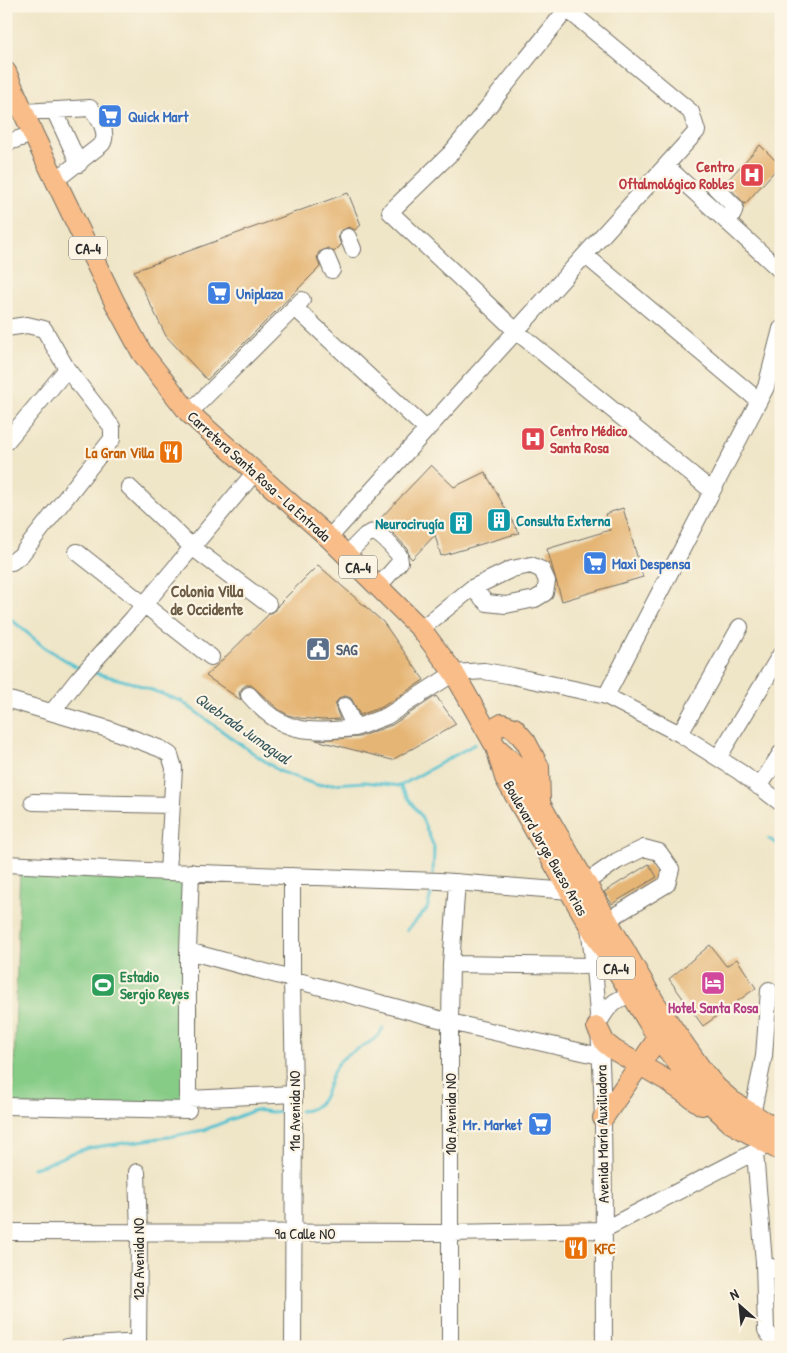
<svg xmlns="http://www.w3.org/2000/svg" width="787" height="1353" font-family="'Patrick Hand',sans-serif">
<style>
.green{fill:#86cc87;stroke:#587c59}
.lines{fill:none;stroke-linecap:round;stroke-linejoin:round}
.stream{stroke:#56c2d0;stroke-width:3}
.building{fill:#e5b574}
.minor-casing{stroke:#706c62;stroke-width:18}
.major-casing{stroke:#706c62;stroke-width:22}
.minor{stroke:#fff;stroke-width:16}
.major{stroke:#f8bd89;stroke-width:20}
.labels{text-anchor:middle;dominant-baseline:central;stroke-width:4.5;stroke-linejoin:round;paint-order:stroke}
.shield{fill:#fcf5e5;stroke:#6a6863;stroke-width:1}
.shield-label{font-size:14px;font-weight:bold;fill:#2b2b2b}
.shop-label{font-size:15px;font-weight:bold;fill:#366cbe;stroke:#fcf5e5;text-anchor:start}
.health-label{font-size:15px;font-weight:bold;fill:#be3a42;stroke:#fcf5e5;text-anchor:end}
.food-label{font-size:15px;font-weight:bold;fill:#c56008;stroke:#fcf5e5;text-anchor:end}
.street-label{font-size:15px;fill:#2b2b2b;stroke:#fcf5e5}
.culture-label{font-size:15px;font-weight:bold;fill:#0d838f;stroke:#fcf5e5;text-anchor:start}
.service-label{font-size:15px;font-weight:bold;fill:#4e5e75;stroke:#fcf5e5;text-anchor:start}
.leisure-label{font-size:15px;font-weight:bold;fill:#27864d;stroke:#fcf5e5;text-anchor:start}
.hotel-label{font-size:15px;font-weight:bold;fill:#b23c85;stroke:#fcf5e5}
.neighbourhood-label{font-size:16px;font-weight:bold;fill:#6c5b45;stroke:#fcf5e5}
.water-label{font-size:16px;font-style:italic;fill:#38585d;stroke:#fcf5e5}
</style>
<rect width="100%" height="100%" fill="#fcf5e5"/>
<filter id="ink" filterUnits="userSpaceOnUse"><feTurbulence type="fractalNoise" baseFrequency=".02" numOctaves="2"/><feDisplacementMap in="SourceGraphic" scale="10" xChannelSelector="R" yChannelSelector="G"/><feConvolveMatrix kernelMatrix="1 2 1 2 8 2 1 2 1" color-interpolation-filters="sRGB"/></filter>
<filter id="wash" filterUnits="userSpaceOnUse"><feTurbulence type="fractalNoise" baseFrequency=".0096" numOctaves="4" result="noise"/><feDisplacementMap in="SourceGraphic" scale="20" xChannelSelector="R" yChannelSelector="G"/><feGaussianBlur stdDeviation="1.12" result="paint"/><feColorMatrix in="noise" values="0 0 0 0 0 0 0 0 0 0 0 0 0 0 0 0 0 1.4 0 .05"/><feComposite in="paint" operator="in"/></filter>
<g filter="url(#wash)">
<rect width="100%" height="100%" fill="#efe5c7"/>
<!-- green -->
<path class="green" d="M20,864L191,872L188,1110L13,1106Z"/>
<g class="lines">
<!-- stream -->
<path class="stream" d="M6,615L44,647L80,669
M91,672L133,683L181,701L233,739L279,771L317,785L365,782L400,786L475,744
M400,786L421,816L434,847L433,875
M769,839L781,846
M407,930L427,909L433,887
M300,1111C333,1109 324,1077 341,1060C354,1047 374,1046 383,1028
M33,1168L44,1165L72,1153L88,1148L168,1137L204,1130L255,1110L271,1112L288,1111"/>
</g>
<g id="blocks">
<!-- building -->
<path class="building" d="M760,145L780,165L745,204L725,183Z
M348,193L361,225L355,230L349,227L340,231L338,236L341,245L334,252L328,248L319,252L317,257L320,267L207,380L166,336L134,271Z
M431,465L454,487L485,472L519,533L441,556L435,535L412,559L409,556L407,548L394,534L386,527L376,523Z
M623,508L643,577L562,601L547,549L610,530L605,514Z
M318,565L383,622L424,680L382,707L360,715L351,698L346,696L341,697L337,701L335,706L340,719L323,720L299,718L288,715L278,709L251,685H246L242,688L239,693L241,700L206,676L269,614L276,610L278,605Z
M436,696L456,724L392,760L316,740L359,737L392,725Z
M649,864L657,877L612,904L604,892Z
M710,945L726,966L737,959L756,988L703,1026L669,979Z"/>
</g>
</g>
<g filter="url(#ink)">
<use href="#blocks" fill-opacity="0" stroke="#706c62" stroke-width="1"/>
<g class="lines">
<defs>
<path id="minor" d="M54,110L79,164
M24,112L90,108C99,117 109,133 102,144L56,180
M6,143L33,134
M666,166L781,271
M715,187L735,207L733,214L726,221
M348,237L353,249
M585,255L759,401
M327,258L332,270
M294,307L427,430
M6,328L27,325L44,329L67,369L112,427V439L21,555L12,562H6
M189,413L302,300
M6,442L67,369
M129,487L192,547L268,604
M329,538C451,402 574,267 697,131L691,112L567,9L451,153L390,212L516,331L712,491
M77,552L211,657
M346,555L366,535L373,532C383,535 392,547 399,555L400,562L378,587
M421,629L472,588L512,569L531,565L542,570L547,581L545,593L535,599L506,605L487,603L472,588
M249,695C282,734 307,733 355,728
M606,696L766,387L781,329
M6,699L108,729L161,749L170,755L174,768L168,872
M345,706L355,728L387,716L454,673L484,671L513,676L606,696L680,734L740,772L781,803
M52,712L79,678L133,618L256,471
M680,734L740,627
M718,758L781,654
M759,787L781,753
M33,802L172,805
M6,864L168,872L440,881L570,891
M292,876V978L294,1094L293,1347
M585,883L617,861L644,848L659,852L671,869L667,884L606,921
M589,927C608,1066 603,1207 604,1347
M188,951L450,1022L600,1056
M451,964L594,966
M598,1025C608,1004 619,993 642,997
M188,1099L294,1094
M6,1106L188,1110V951L191,872
M752,1115L764,1056L769,990
M755,1152L764,1263L781,1273
M137,1172L139,1233L138,1347
M6,1232L450,1233L603,1230L768,1145
M764,1263L766,1330L771,1337L781,1342
M67,1347L138,1342
M450,1347V1022L451,964L457,882"/>
<path id="major" d="M6,72L33,134L115,303L142,353L189,413L329,538L421,629L454,673L496,747L505,778L588,923L658,1038L705,1098L731,1123L781,1151
M491,738L495,728L502,724L514,728L526,742L539,767L540,801
M496,747L520,769L655,1003L702,1070L716,1087L732,1101L781,1132
M597,1027L605,1043L614,1050L666,1080L702,1105
M603,1118L658,1038L664,1027"/>
</defs>
<!-- minor casing -->
<use href="#minor" class="minor-casing"/>
<!-- major casing -->
<use href="#major" class="major-casing"/>
<!-- minor -->
<use href="#minor" class="minor"/>
<!-- major -->
<use href="#major" class="major"/>
</g>
</g>
<!-- icons -->
<defs>
<symbol id="supermarket-square" viewBox="-11 -11 22 22"><rect x="-9" y="-9" width="18" height="18" rx="4" fill="#3f7fe0" stroke="#fcf5e5"/><path d="M-6-5.5h2.5l.6 2H6L4.5 2H-2.5L-4.4-4H-6ZM-1.5 3.2a1.3 1.3 0 1 0 .1 0ZM3 3.2a1.3 1.3 0 1 0 .1 0Z" fill="#fff"/></symbol>
<symbol id="hospital-square" viewBox="-11 -11 22 22"><rect x="-9" y="-9" width="18" height="18" rx="4" fill="#e0444e" stroke="#fcf5e5"/><path d="M-5-5h3v3.5h4V-5h3V5h-3V1.5h-4V5h-3Z" fill="#fff"/></symbol>
<symbol id="restaurant-square" viewBox="-11 -11 22 22"><rect x="-9" y="-9" width="18" height="18" rx="4" fill="#e8710a" stroke="#fcf5e5"/><path d="M-5-6h1v4h1v-4h1v4h1v-4h1v5L-1.5 .5V6h-2V.5L-5-1ZM5-6V6H3V1.5H1.5Q1.5-4 5-6Z" fill="#fff"/></symbol>
<symbol id="building-square" viewBox="-11 -11 22 22"><rect x="-9" y="-9" width="18" height="18" rx="4" fill="#0f9aa8" stroke="#fcf5e5"/><path d="M-4-6H4V6H1V3H-1V6H-4ZM-2.5-4.3h1.7v1.8h-1.7ZM.8-4.3h1.7v1.8H.8ZM-2.5-1h1.7V.8h-1.7ZM.8-1h1.7V.8H.8Z" fill="#fff"/></symbol>
<symbol id="civic-square" viewBox="-11 -11 22 22"><rect x="-9" y="-9" width="18" height="18" rx="4" fill="#5c6f8a" stroke="#fcf5e5"/><path d="M-.6-6.5H3V-4.5H.6V-3L4-1V1h2V6H-6V1h2V-1L-.6-3ZM-1.2 2.5V6h2.4V2.5Z" fill="#fff"/></symbol>
<symbol id="hotel-square" viewBox="-11 -11 22 22"><rect x="-9" y="-9" width="18" height="18" rx="4" fill="#d1479c" stroke="#fcf5e5"/><path d="M-6-4.5h1.5V1H6V5H4.5V3h-9V5H-6ZM-4 0a1.8 1.8 0 1 1 3.6 0ZM.5 0V-2.5h3Q6-2.5 6 0Z" fill="#fff"/></symbol>
<symbol id="stadium-square" viewBox="-11 -11 22 22"><rect x="-9" y="-9" width="18" height="18" rx="4" fill="#2e9e5b" stroke="#fcf5e5"/><path d="M0-5a6.5 5 0 1 0 0 10a6.5 5 0 1 0 0-10ZM-3.5-1.8h7v3.6h-7Z" fill="#fff"/></symbol>
</defs>
<g fill-rule="evenodd">
<use href="#supermarket-square" x="96" y="102" width="28" height="28"/>
<use href="#hospital-square" x="738" y="161" width="28" height="28"/>
<use href="#supermarket-square" x="205" y="279" width="28" height="28"/>
<use href="#hospital-square" x="519" y="425" width="28" height="28"/>
<use href="#restaurant-square" x="157" y="438" width="28" height="28"/>
<use href="#building-square" x="485" y="506" width="28" height="28"/>
<use href="#building-square" x="447" y="509" width="28" height="28"/>
<use href="#supermarket-square" x="581" y="549" width="28" height="28"/>
<use href="#civic-square" x="304" y="635" width="28" height="28"/>
<use href="#hotel-square" x="699" y="969" width="28" height="28"/>
<use href="#stadium-square" x="89" y="971" width="28" height="28"/>
<use href="#supermarket-square" x="526" y="1110" width="28" height="28"/>
<use href="#restaurant-square" x="562" y="1234" width="28" height="28"/>
</g>
<g class="labels">
<!-- shield labels -->
<g class="shield">
<rect x="69" y="236.5" width="38" height="23" rx="4"/>
<rect x="339" y="555.5" width="38" height="23" rx="4"/>
<rect x="597" y="956.5" width="38" height="23" rx="4"/>
</g>
<g class="shield-label">
<text x="88" y="248">CA-4</text>
<text x="358" y="567">CA-4</text>
<text x="616" y="968">CA-4</text>
</g>
<!-- shop labels -->
<g class="shop-label">
<text x="128" y="116">Quick Mart</text>
<text x="236" y="293">Uniplaza</text>
<text x="612" y="563">Maxi Despensa</text>
<text x="522" y="1124" text-anchor="end">Mr. Market</text>
</g>
<!-- health labels -->
<g class="health-label">
<text x="734" y="166">Centro<tspan x="734" dy="17">Oftalmológico Robles</tspan></text>
<text x="550" y="430" text-anchor="start">Centro Médico<tspan x="550" dy="17">Santa Rosa</tspan></text>
</g>
<!-- food labels -->
<g class="food-label">
<text x="154" y="452">La Gran Villa</text>
<text x="594" y="1248" text-anchor="start">KFC</text>
</g>
<!-- street labels -->
<g class="street-label">
<text transform="translate(259 476) rotate(42)">Carretera Santa Rosa - La Entrada</text>
<text transform="translate(546 848) rotate(60)">Boulevard Jorge Bueso Arias</text>
<text transform="translate(294 1111) rotate(-90)">11a Avenida NO</text>
<text transform="translate(450 1114) rotate(-90)">10a Avenida NO</text>
<text transform="translate(602 1134) rotate(-91)">Avenida María Auxiliadora</text>
<text x="305" y="1233">9a Calle NO</text>
<text transform="translate(138 1259) rotate(-90)">12a Avenida NO</text>
</g>
<!-- culture labels -->
<g class="culture-label">
<text x="516" y="520">Consulta Externa</text>
<text x="444" y="523" text-anchor="end">Neurocirugía</text>
</g>
<!-- service labels -->
<g class="service-label">
<text x="336" y="649">SAG</text>
</g>
<!-- leisure labels -->
<g class="leisure-label">
<text x="120" y="976">Estadio<tspan x="120" dy="17">Sergio Reyes</tspan></text>
</g>
<!-- hotel labels -->
<g class="hotel-label">
<text x="713" y="1007">Hotel Santa Rosa</text>
</g>
<!-- neighbourhood labels -->
<g class="neighbourhood-label">
<text x="207" y="591">Colonia Villa<tspan x="207" dy="18">de Occidente</tspan></text>
</g>
<!-- water labels -->
<g class="water-label">
<text transform="translate(243 728) rotate(35)">Quebrada Jumagual</text>
</g>
</g>
<!-- margin -->
<rect width="787" height="1353" fill="none" stroke="#fcf5e5" stroke-width="25"/>
<!-- north arrow -->
<g transform="translate(740 1306) rotate(333)" stroke="#fcf5e5" stroke-width="4" paint-order="stroke">
<path d="M0-4L9 19L0 12L-9 19Z" fill="#2b2b2b"/>
<text y="-8" font-size="14" font-weight="bold" text-anchor="middle" fill="#2b2b2b">N</text>
</g>
</svg>
